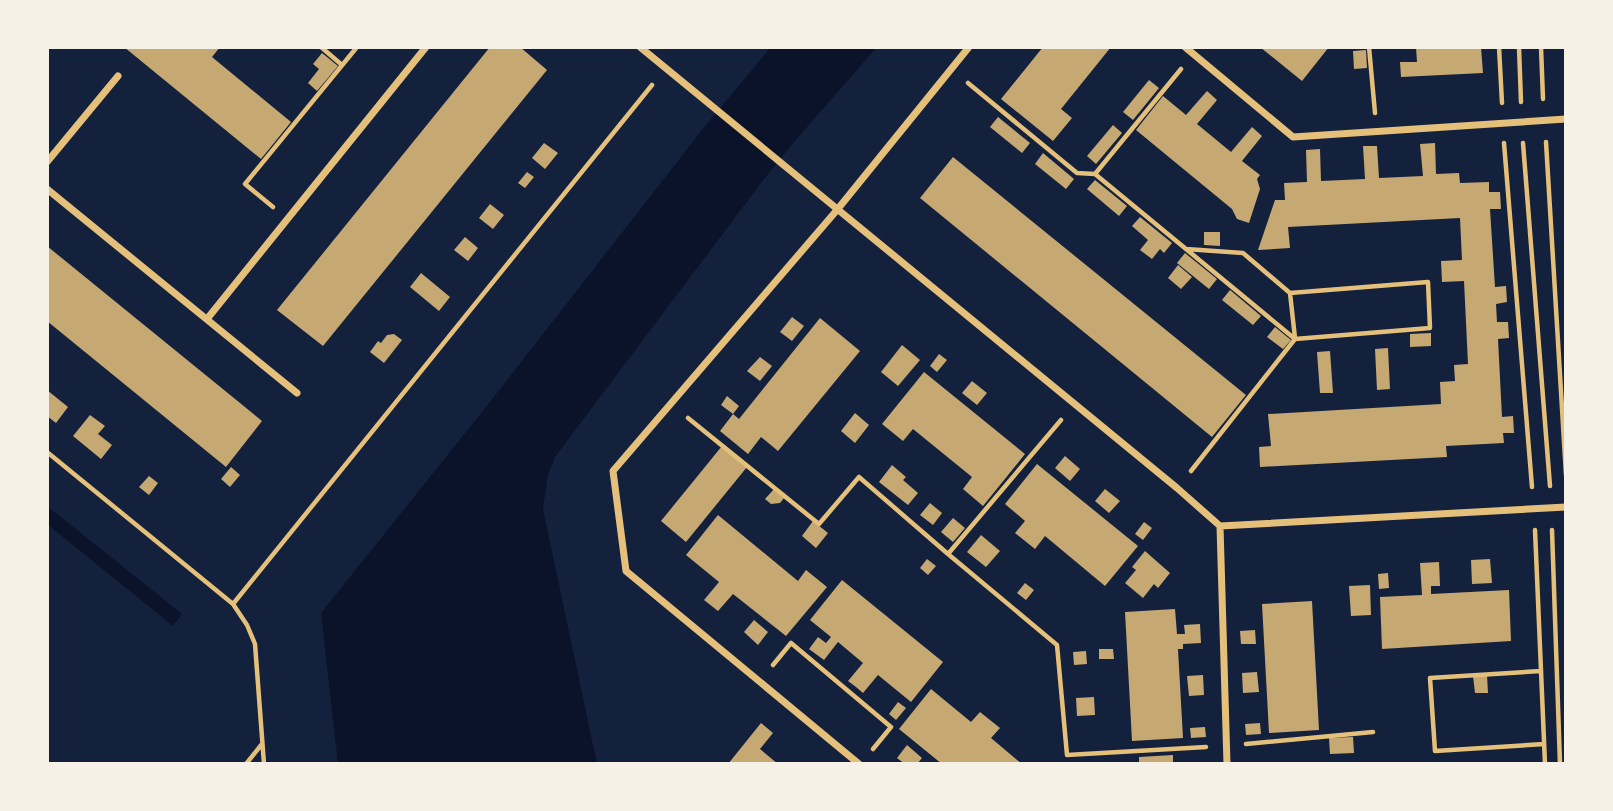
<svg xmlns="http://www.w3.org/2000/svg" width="1613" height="811" font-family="'Playfair Display',serif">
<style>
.water{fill:#0b132b}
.building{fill:#c6a872}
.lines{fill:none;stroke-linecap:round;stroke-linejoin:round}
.path{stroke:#e5c07b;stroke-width:4.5}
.minor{stroke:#e5c07b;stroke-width:7}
</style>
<rect width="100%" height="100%" fill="#14213d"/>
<!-- water -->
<path class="water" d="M771,47H877L794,142L764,179L555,457L548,475L543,509L597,764H338L321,613L486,407L702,130Z
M47,506L182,614L173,626L47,524Z"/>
<!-- building -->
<path class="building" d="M124,47H220L212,57L291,122L261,159Z
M490,47H520L547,70L323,346L277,310Z
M1043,47H1111L1061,109L1072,118L1053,141L1001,99Z
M1260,47H1329L1302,81Z
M1416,47H1481L1483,73L1401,77L1400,62H1417Z
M1366,50L1367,68L1354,69L1353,51Z
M322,53L338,66L317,91L308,83L319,69L313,64Z
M1149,80L1159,88L1133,120L1123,112Z
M1207,91L1217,100L1197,124L1231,152L1252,127L1262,136L1242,161L1260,175L1257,179L1260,189L1249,223L1237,219L1232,209L1136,130L1163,96L1186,115Z
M998,117L1030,143L1022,153L990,127Z
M1113,125L1122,133L1096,164L1087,156Z
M544,143L558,153L545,169L532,158Z
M1435,143L1436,174L1459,173L1460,183L1489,182V192H1500L1501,209H1490L1495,287L1506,286L1507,302L1496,304L1497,322H1508L1509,338L1498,339L1502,417L1513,416L1514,433H1503L1504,443L1446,446L1447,457L1260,467L1259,447L1271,446L1268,414L1441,404L1440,382L1455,381L1454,365L1468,364L1464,281L1442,282L1441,261L1462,260L1460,218L1288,227L1290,248L1258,250L1275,200H1285L1284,183L1307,182L1306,150L1320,149L1321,181L1365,179L1363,146H1377L1379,178L1423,176L1420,144Z
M1043,153L1074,179L1066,189L1035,164Z
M953,157L1246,395L1212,437L920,198Z
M527,172L534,177L525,188L518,183Z
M1095,180L1127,206L1119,216L1087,189Z
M490,204L504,215L493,229L479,218Z
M1140,217L1172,243L1164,253L1160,249L1152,259L1140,250L1148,240L1132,226Z
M1204,232H1220V246L1204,245Z
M465,237L478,248L468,261L454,250Z
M47,246L262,421L226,467L47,321Z
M1185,253L1217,279L1209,289L1177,263Z
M1178,265L1192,277L1181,289L1168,278Z
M421,273L450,297L439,311L410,287Z
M1230,290L1261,316L1253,325L1222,300Z
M792,317L804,326L792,341L780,332Z
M820,318L860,351L778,451L761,437L748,454L720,431L733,414L739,419Z
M1275,327L1291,340L1283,349L1267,337Z
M1431,333V346L1410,347V334Z
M394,334L402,340L384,363L370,352L378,341L381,343L387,335Z
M902,345L920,360L898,386L881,372Z
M1388,348L1390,389L1377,390L1375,349Z
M1330,351L1333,393H1320L1317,352Z
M939,354L947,360L937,372L930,366Z
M760,357L772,366L760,381L747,371Z
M924,372L1025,454L983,506L963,489L972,477L913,429L903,441L882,424Z
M972,381L987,393L977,405L962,393Z
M47,390L68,407L56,423L47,416Z
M727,396L739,406L733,414L721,405Z
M855,413L869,425L855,443L841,431Z
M90,415L105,426L98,434L112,445L101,459L73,436Z
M722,446L747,467L686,542L661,521Z
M1065,456L1080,469L1070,481L1055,468Z
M1037,464L1138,546L1105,586L1045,536L1035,549L1015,533L1025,521L1005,504Z
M892,465L906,477L903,480L918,493L908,505L879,482Z
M231,467L240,475L230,487L221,479Z
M149,476L158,483L149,495L139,487Z
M774,489L784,498L780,503L771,504L765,499Z
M1105,489L1120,501L1109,513L1095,501Z
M930,503L942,513L933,525L920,515Z
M718,515L798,581L806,570L827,587L786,636L733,594L718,611L704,600L719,582L686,555Z
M953,518L965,528L953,542L941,532Z
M813,521L828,533L816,548L802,536Z
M1144,522L1152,528L1143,540L1135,534Z
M981,535L1000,551L986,567L967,552Z
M1145,551L1170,573L1158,588L1154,584L1143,598L1125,583L1136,570L1132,567Z
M927,559L936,566L928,575L920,568Z
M1490,559L1492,583L1472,584L1471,560Z
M1439,562L1440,586H1431V594L1509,590L1511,641L1382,649L1380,597L1422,595L1420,563Z
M1388,573L1389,588L1379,589L1378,574Z
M842,580L943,662L911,702L878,675L863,693L856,687L848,681L863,663L838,642L824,660L809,649L818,637L826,643L831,637L810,620Z
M1025,583L1034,590L1026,600L1017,593Z
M1370,585L1371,615L1351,616L1349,586Z
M1312,601L1319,730L1269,733L1262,604Z
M1175,609L1177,634H1185L1184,625L1200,624L1201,643L1183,644V649H1178L1183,738L1132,741L1125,612Z
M754,620L768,632L758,645L744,632Z
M1255,630L1256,644H1241L1240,631Z
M1099,649H1113L1114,659H1099Z
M1086,651L1087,664L1074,665L1073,652Z
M1257,672L1259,692L1243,693L1242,673Z
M1203,675L1204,695L1189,696L1187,676Z
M1487,675L1488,693H1475L1473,676Z
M931,689L971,722L980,712L1000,728L991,738L1022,764H942L899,729Z
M1094,697L1095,715L1077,716L1076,698Z
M898,702L906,708L896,720L889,714Z
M761,723L773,733L760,749L778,764H728Z
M1260,723L1261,734L1246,735L1245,724Z
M1205,727L1206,737L1191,738L1190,728Z
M1353,737L1354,753L1330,754L1329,738Z
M907,745L922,758L917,764H905L897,758Z
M1173,755V764H1139V757Z"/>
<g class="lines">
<!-- path -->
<path class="path" d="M321,47L342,65
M1369,47L1375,113
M1499,47L1502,103
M1519,47L1521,102
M1541,47L1543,99
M1181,69L1095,174L1186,249L1243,253L1290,293L1428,282L1430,328L1295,339L1191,471
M968,83L1077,173L1095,174
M1546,142L1566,475
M1504,143L1532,487
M1523,143L1550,486
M273,207L245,184L357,47
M1186,249L1295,339
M1290,293L1295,338
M688,418L819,524L859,477L948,554L1061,420
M47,452L233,604L247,625L255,644L264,764
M1535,530L1545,764
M1552,530L1560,764
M948,554L1057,645L1067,755L1206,747
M233,604L652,85
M773,665L791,643L891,727L873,749
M1541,671L1430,678L1435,751L1544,744
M1246,744L1373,732
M246,764L262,744"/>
<!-- minor -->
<path class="minor" d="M640,47L1177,488L1220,526L1566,507
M1185,47L1293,137L1566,119
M47,162L118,76
M47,189L297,393
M207,319L426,47
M1220,526L1227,764
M859,764L626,571L613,471L837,210L969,47"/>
</g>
<!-- border -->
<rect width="1613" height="811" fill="none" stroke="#f6f1e7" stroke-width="98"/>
</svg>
